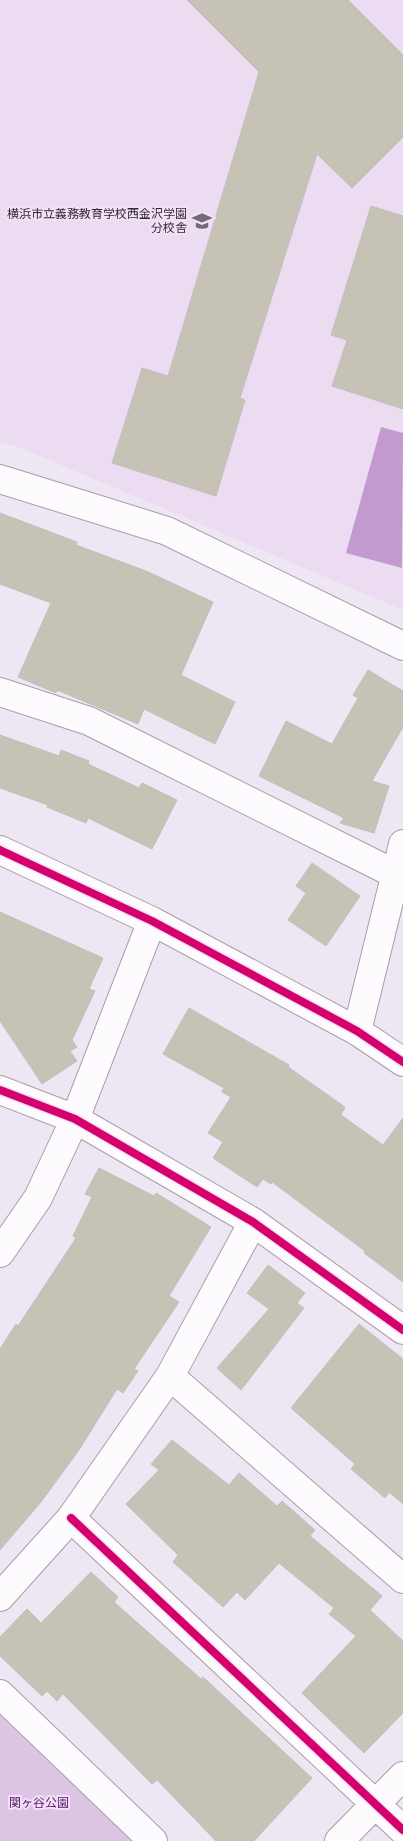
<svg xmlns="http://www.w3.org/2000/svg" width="403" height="1841" font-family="'DejaVu Sans','Noto Sans JP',sans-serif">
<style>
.built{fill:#ecdcf2}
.green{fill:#dcc4e5}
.water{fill:#c29acf}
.building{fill:#c7c2b6;stroke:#c2bebf}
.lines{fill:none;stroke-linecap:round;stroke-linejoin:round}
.minor-casing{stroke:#a69ea9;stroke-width:30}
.tertiary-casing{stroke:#a69ea9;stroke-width:30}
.minor{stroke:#fdfbfd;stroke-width:28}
.tertiary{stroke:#fdfbfd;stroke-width:28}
.cycleway-casing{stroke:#f2e1f8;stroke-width:11}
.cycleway{stroke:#d6006c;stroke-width:8}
.labels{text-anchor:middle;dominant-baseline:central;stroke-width:4;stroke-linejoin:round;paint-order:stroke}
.poi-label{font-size:12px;fill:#2f2831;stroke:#f2e1f8;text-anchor:end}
.park-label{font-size:12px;fill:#58166b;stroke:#f2e1f8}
</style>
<rect width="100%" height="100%" fill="#efe6f3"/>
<!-- built -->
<path class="built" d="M0,0H403V610L21,448L0,442Z"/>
<!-- green -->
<path class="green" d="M0,1712L136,1841H0Z"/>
<!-- water -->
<path class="water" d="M381,427L403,433L402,568L346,553Z"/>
<!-- building -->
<path class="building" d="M187,0H348L403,55V137L352,188L317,154L240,398L245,400L216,496L112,463L142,368L168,376L259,72Z
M371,206L403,216V409L332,386L347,340L331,335Z
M0,513L77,542L76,545L146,571L213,602L181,675L235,702L215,744L144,709L138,724L57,690L56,693L18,677L51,603L0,584Z
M368,670L403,691V727L372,781L389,786L374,833L340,823L344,818L259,776L286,721L332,744L358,698L353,695Z
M0,735L59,756L61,750L89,761L88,764L139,788L142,783L177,800L152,849L88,818L86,823L47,807L48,805L0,788Z
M312,863L360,896L326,946L288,920L306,893L296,886Z
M0,912L103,958L89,989L95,991L72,1040L77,1047L70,1051L77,1061L42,1084L0,1021Z
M189,1008L289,1065L288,1067L345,1107L341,1115L383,1145L403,1118V1282L364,1253L365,1251L272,1182L271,1184L263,1179L257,1187L213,1158L223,1142L208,1133L231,1097L222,1092L224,1088L163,1054Z
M99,1168L154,1196L156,1193L211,1227L169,1296L179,1302L134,1369L138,1371L123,1393L117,1389L79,1450L41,1502L0,1550V1349L16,1324L18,1326L76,1238L73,1236L92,1197L85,1194Z
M268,1265L305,1293L297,1303L304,1308L241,1390L217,1368L269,1309L247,1293Z
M359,1324L403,1359V1504L389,1492L385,1498L351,1469L355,1464L291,1408Z
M172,1440L229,1485L239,1473L277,1506L282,1501L315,1530L310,1536L382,1596L370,1610L403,1641V1713L364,1753L302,1693L356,1636L329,1614L334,1608L279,1563L245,1600L237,1592L223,1607L173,1562L178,1555L126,1504L159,1470L151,1464Z
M91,1572L118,1597L114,1602L201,1679L203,1677L312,1778L254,1841H216L157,1780L152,1784L63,1694L57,1701L47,1691L42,1696L0,1656V1637L27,1609L41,1623Z"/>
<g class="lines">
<defs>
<path id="minor" d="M0,479L167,531L403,646
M0,692L89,721L395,874
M357,1031L403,844
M0,1090L75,1119L253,1222L403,1330
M170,1376L403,1579
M71,1518L403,1830
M0,1597L71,1518L170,1376L253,1222
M0,1694L153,1841
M339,1841L403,1776"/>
<path id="tertiary" d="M0,850L152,921L357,1031L403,1062
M0,1253L38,1198L75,1119L152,921"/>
</defs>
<!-- minor casing -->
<use href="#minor" class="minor-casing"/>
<!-- tertiary casing -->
<use href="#tertiary" class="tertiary-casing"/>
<!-- minor -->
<use href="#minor" class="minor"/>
<!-- tertiary -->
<use href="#tertiary" class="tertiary"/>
<defs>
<path id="cycleway" d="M0,850L152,921L357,1031L403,1062
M0,1090L75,1119L253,1222L403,1330
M71,1518L403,1830"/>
</defs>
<!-- cycleway casing -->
<use href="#cycleway" class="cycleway-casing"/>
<!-- cycleway -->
<use href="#cycleway" class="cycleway"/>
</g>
<!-- icons -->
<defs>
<symbol id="school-bare" viewBox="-9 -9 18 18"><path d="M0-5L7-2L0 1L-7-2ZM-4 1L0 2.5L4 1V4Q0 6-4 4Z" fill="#726a75" stroke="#f2e1f8" stroke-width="2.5" paint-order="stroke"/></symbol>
</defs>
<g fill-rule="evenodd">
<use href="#school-bare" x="188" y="207" width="28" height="28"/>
</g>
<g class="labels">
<!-- poi labels -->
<g class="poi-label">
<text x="187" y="214">横浜市立義務教育学校西金沢学園<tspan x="187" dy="14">分校舎</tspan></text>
</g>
<!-- park labels -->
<g class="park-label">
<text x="39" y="1803">関ヶ谷公園</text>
</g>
</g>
</svg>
